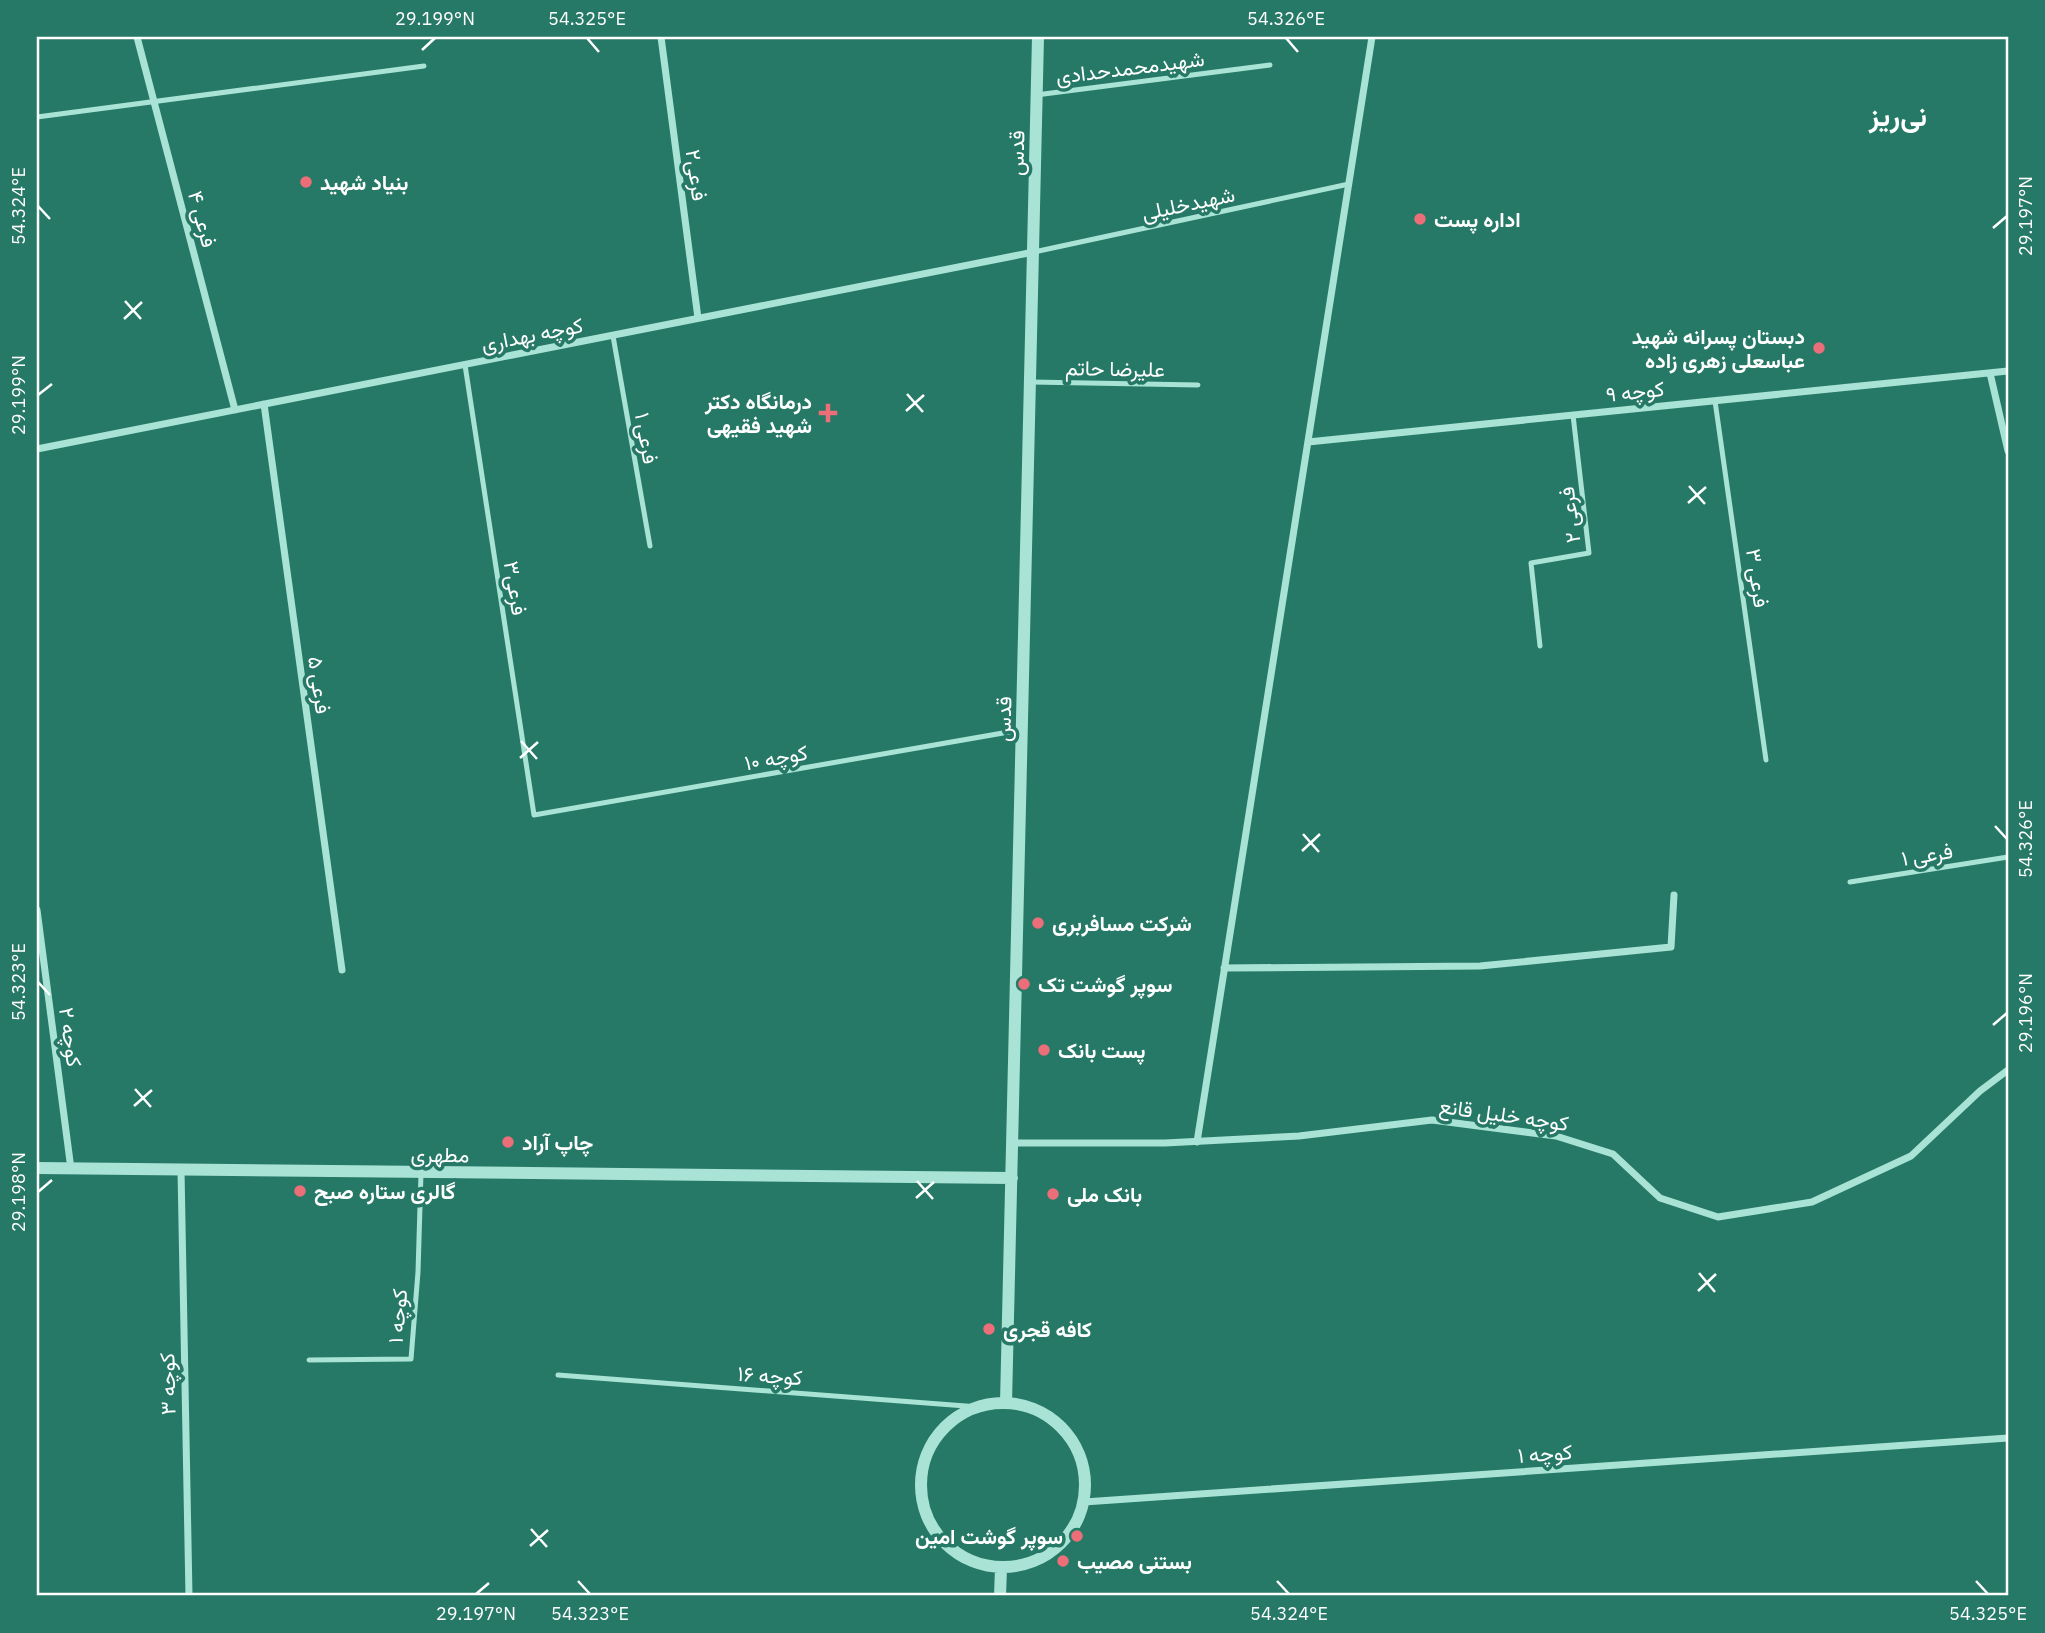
<svg xmlns="http://www.w3.org/2000/svg" width="2045" height="1633" font-family="'IBM Plex Sans',Vazirmatn,sans-serif">
<style>
.lines{fill:none;stroke-linecap:round;stroke-linejoin:round}
.service{stroke:#a9e3d5;stroke-width:5}
.minor{stroke:#a9e3d5;stroke-width:7}
.tertiary{stroke:#a9e3d5;stroke-width:12}
.ticks{fill:none;stroke:#fff;stroke-width:2.5}
.poi-dot{fill:#ec6e79;stroke:#267966;stroke-width:2.5}
.labels{text-anchor:middle;dominant-baseline:central;stroke-width:7;stroke-linejoin:round;paint-order:stroke}
.street-label{font-size:21px;fill:#fff;stroke:#267966}
.poi-label{font-size:21px;font-weight:bold;fill:#fff;stroke:#267966;text-anchor:start}
.district-label{font-size:28px;font-weight:bold;fill:#fff;stroke:#267966}
.neatline{fill:none;stroke:#fff;stroke-width:2.5}
.ticks-label{font-size:18px;text-anchor:middle;fill:#fff}
</style>
<rect width="100%" height="100%" fill="#267966"/>
<g class="lines">
<!-- service -->
<path class="service" d="M1036,95L1270,65
M37,117L424,66
M1034,252L1349,184
M613,336L650,546
M465,365L534,815L1020,730
M1031,382L1198,385
M1715,401L1766,760
M1540,646L1531,563L1589,553L1573,415
M1850,882L2008,857
M309,1360L411,1359L418,1272L421,1173
M558,1375L979,1407"/>
<!-- minor -->
<path class="minor" d="M137,37L235,410
M661,37L698,318
M1990,373L2008,451
M264,404L342,970
M1308,442L2008,371
M37,449L1034,252
M37,910L71,1169
M1224,968L1480,966L1671,947L1674,895
M1197,1142L1372,37
M1013,1143H1165L1299,1136L1432,1120L1556,1136L1613,1154L1660,1198L1718,1217L1812,1202L1911,1156L1980,1091L2008,1070
M181,1170L189,1596
M1084,1502L2008,1438"/>
<!-- tertiary -->
<path class="tertiary" d="M37,1168L1012,1178
M921 1485a82 82 0 1 1 164 0a82 82 0 1 1-164 0Z
M1006,1403L1038,37
M1000,1596L1001,1568"/>
</g>
<!-- ticks -->
<path class="ticks" d="M587,38L599,52M1286,38L1298,52M422,50L435,38M38,206L50,219M1993,228L2007,216M125,301L141,319M124,319L142,302M907,394L923,412M38,395L52,384M906,411L924,395M1689,486L1705,504M1688,503L1706,487M521,741L537,759M520,758L538,742M1995,826L2007,839M1303,834L1319,852M1302,851L1320,834M38,982L50,995M1993,1025L2007,1013M135,1089L151,1107M134,1106L152,1090M917,1181L933,1199M38,1192L52,1180M916,1198L934,1182M1699,1273L1715,1292M1698,1291L1716,1274M531,1529L547,1547M530,1546L548,1530M578,1581L590,1594M1277,1581L1289,1594M1976,1581L1988,1594M476,1594L489,1583"/>
<!-- markers -->
<g class="poi-dot">
<circle cx="306" cy="182" r="7"/>
<circle cx="1420" cy="219" r="7"/>
<circle cx="1819" cy="348" r="7"/>
<path d="M824.5 402.5h7v7h7v7h-7v7h-7v-7h-7v-7h7z"/>
<circle cx="1038" cy="923" r="7"/>
<circle cx="1024" cy="984" r="7"/>
<circle cx="1044" cy="1050" r="7"/>
<circle cx="508" cy="1142" r="7"/>
<circle cx="300" cy="1191" r="7"/>
<circle cx="1053" cy="1194" r="7"/>
<circle cx="989" cy="1329" r="7"/>
<circle cx="1077" cy="1536" r="7"/>
<circle cx="1063" cy="1561" r="7"/>
</g>
<g class="labels">
<!-- street labels -->
<g class="street-label">
<text transform="translate(1130 67) rotate(-7)">شهیدمحمدحدادی</text>
<text transform="translate(1016 153) rotate(-89)">قدس</text>
<text transform="translate(697 175) rotate(82)">فرعی۲</text>
<text transform="translate(1188 203) rotate(-12)">شهیدخلیلی</text>
<text transform="translate(203 219) rotate(75)">فرعی ۴</text>
<text transform="translate(532 334) rotate(-11)">کوچه بهداری</text>
<text transform="translate(1115 368) rotate(1)">علیرضا حاتم</text>
<text transform="translate(1635 391) rotate(-6)">کوچه ۹</text>
<text transform="translate(647 438) rotate(80)">فرعی ۱</text>
<text transform="translate(1569 515) rotate(-97)">فرعی ۲</text>
<text transform="translate(1758 578) rotate(82)">فرعی ۳</text>
<text transform="translate(516 588) rotate(81)">فرعی۳</text>
<text transform="translate(320 685) rotate(82)">فرعی ۵</text>
<text transform="translate(1003 719) rotate(-89)">قدس</text>
<text transform="translate(776 757) rotate(-10)">کوچه ۱۰</text>
<text transform="translate(1927 854) rotate(-9)">فرعی ۱</text>
<text transform="translate(71 1037) rotate(82)">کوچه ۲</text>
<text transform="translate(1504 1114) rotate(8)">کوچه خلیل قانع</text>
<text transform="translate(440 1154) rotate(1)">مطهری</text>
<text transform="translate(397 1316) rotate(-85)">کوچه ۱</text>
<text transform="translate(770 1375) rotate(4)">کوچه ۱۶</text>
<text transform="translate(167 1384) rotate(-91)">کوچه ۳</text>
<text transform="translate(1545 1453) rotate(-4)">کوچه ۱</text>
</g>
<!-- poi labels -->
<g class="poi-label">
<text x="320" y="182">بنیاد شهید</text>
<text x="1434" y="219">اداره پست</text>
<text x="1805" y="336" text-anchor="end">دبستان پسرانه شهید<tspan x="1805" dy="24">عباسعلی زهری زاده</tspan></text>
<text x="812" y="401" text-anchor="end">درمانگاه دکتر<tspan x="812" dy="24">شهید فقیهی</tspan></text>
<text x="1052" y="923">شرکت مسافربری</text>
<text x="1038" y="984">سوپر گوشت تک</text>
<text x="1058" y="1050">پست بانک</text>
<text x="522" y="1142">چاپ آراد</text>
<text x="314" y="1191">گالری ستاره صبح</text>
<text x="1067" y="1194">بانک ملی</text>
<text x="1003" y="1329">کافه قجری</text>
<text x="1063" y="1536" text-anchor="end">سوپر گوشت امین</text>
<text x="1077" y="1561">بستنی مصیب</text>
</g>
<!-- district labels -->
<g class="district-label">
<text x="1898" y="115">نی‌ریز</text>
</g>
</g>
<!-- border -->
<rect width="2045" height="1633" fill="none" stroke="#267966" stroke-width="77"/>
<rect x="38" y="38" width="1969" height="1556" class="neatline"/>
<g class="ticks-label">
<text x="435" y="25">29.199°N</text>
<text x="587" y="25">54.325°E</text>
<text x="1286" y="25">54.326°E</text>
<text transform="translate(19 206) rotate(-90)" y="6">54.324°E</text>
<text transform="translate(2026 216) rotate(-90)" y="6">29.197°N</text>
<text transform="translate(19 395) rotate(-90)" y="6">29.199°N</text>
<text transform="translate(2026 839) rotate(-90)" y="6">54.326°E</text>
<text transform="translate(19 982) rotate(-90)" y="6">54.323°E</text>
<text transform="translate(2026 1013) rotate(-90)" y="6">29.196°N</text>
<text transform="translate(19 1192) rotate(-90)" y="6">29.198°N</text>
<text x="476" y="1620">29.197°N</text>
<text x="590" y="1620">54.323°E</text>
<text x="1289" y="1620">54.324°E</text>
<text x="1988" y="1620">54.325°E</text>
</g>
</svg>
